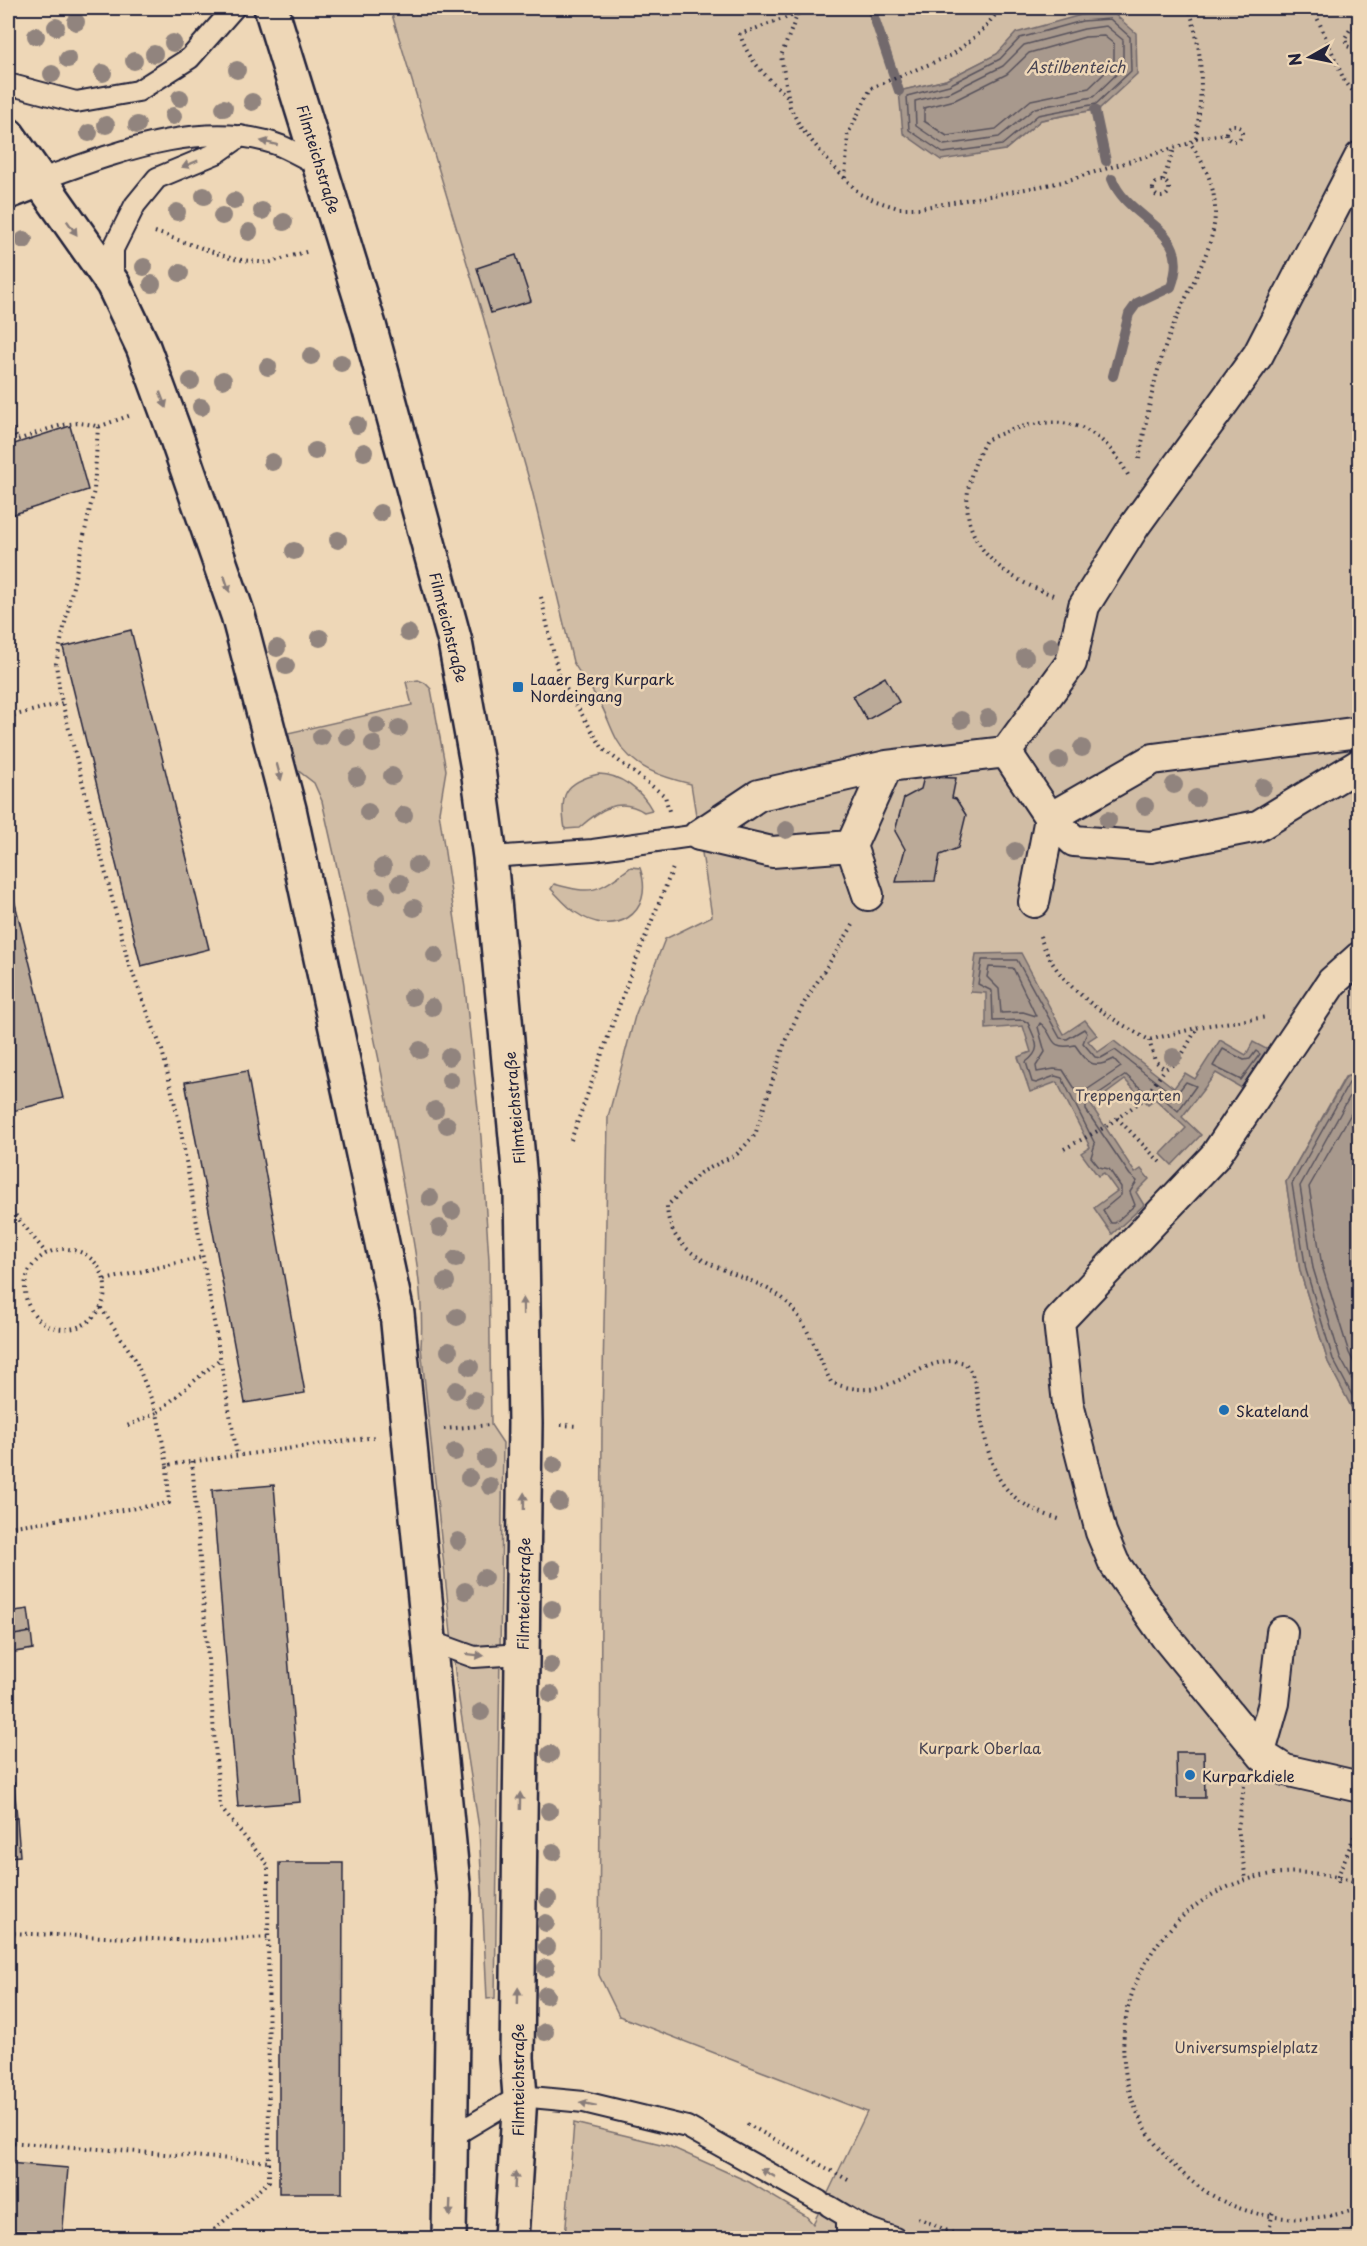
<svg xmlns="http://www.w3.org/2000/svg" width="1367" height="2246" font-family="'Playpen Sans',sans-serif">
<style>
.green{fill:#d1bda5;stroke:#7a7070;stroke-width:1.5;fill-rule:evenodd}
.water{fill:#a8998d;stroke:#72696c;stroke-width:1.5}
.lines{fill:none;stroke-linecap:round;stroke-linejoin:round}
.shore{stroke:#58525c;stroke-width:1.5}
.stream{stroke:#72696c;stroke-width:10}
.building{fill:#bbaa98;stroke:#22223b;stroke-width:1.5}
.service-casing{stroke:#22223b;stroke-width:24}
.pedestrian-casing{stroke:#22223b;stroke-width:34}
.minor-casing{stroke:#22223b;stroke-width:38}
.path{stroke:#22223b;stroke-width:4;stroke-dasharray:1.5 4.5;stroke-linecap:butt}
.service{stroke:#eed7b7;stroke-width:20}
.pedestrian{stroke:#eed7b7;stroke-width:30}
.minor{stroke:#eed7b7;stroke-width:33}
.tree{fill:#91847e}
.oneway{fill:#887c79}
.poi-dot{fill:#1f6fb2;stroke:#eed7b7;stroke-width:2}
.labels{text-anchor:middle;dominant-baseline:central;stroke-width:5;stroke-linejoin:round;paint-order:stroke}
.street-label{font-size:15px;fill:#22223b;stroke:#eed7b7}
.poi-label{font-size:15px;fill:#22223b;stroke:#eed7b7;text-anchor:start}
.park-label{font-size:15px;fill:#454150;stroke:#eed7b7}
.water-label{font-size:16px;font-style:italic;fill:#4a4654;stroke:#eed7b7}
</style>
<rect width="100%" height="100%" fill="#eed7b7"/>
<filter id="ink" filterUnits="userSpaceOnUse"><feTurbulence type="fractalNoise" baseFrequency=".0167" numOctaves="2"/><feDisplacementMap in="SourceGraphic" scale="12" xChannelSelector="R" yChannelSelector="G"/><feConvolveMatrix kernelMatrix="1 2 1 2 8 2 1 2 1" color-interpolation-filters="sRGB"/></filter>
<g filter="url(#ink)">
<!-- green -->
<path class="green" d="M390,8H1359V1073L1345,1077L1286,1182L1300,1271L1328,1362L1357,1418L1359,1431V2238H565L574,2123L669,2146L749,2182L806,2216L813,2224L867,2112L619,2016L599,1975L602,1426L608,1117L635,1016L665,939L712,916L691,784C662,777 632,768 617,740C610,727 606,713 599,701C591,688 581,676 573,662L532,490L483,316ZM997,54L1099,109L1041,120L1005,150L899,91L946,80Z
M418,680L425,683L431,689L446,770L439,812L465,988L481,1137L489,1260L491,1425L503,1443L495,1998L487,1999L479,1828L456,1681L421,1347C425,1284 409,1220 398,1158C376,1038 349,920 322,801L314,783L296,769L288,733L412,705L406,682Z
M599,774C620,774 642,791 652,810L644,812C619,796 599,810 579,828L565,829C559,795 564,782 599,774Z
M631,867L640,868C656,915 613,939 575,912C566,906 559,897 551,889L554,884C594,895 597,892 631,867Z"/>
<!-- water -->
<path class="water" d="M1112,12L1136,33L1137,74L1099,109L1041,120L1005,150L941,160L903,133L899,91L946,80L997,54L1016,33L1081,15Z
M1021,953L1064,1034L1085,1020L1097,1035L1088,1041L1098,1052L1114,1041L1174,1088L1185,1073L1195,1079L1220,1040L1246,1055L1253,1042L1270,1051L1245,1090L1216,1073L1182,1117L1201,1135L1172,1165L1161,1154L1186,1128L1155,1099L1148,1104L1125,1080L1091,1105L1135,1173L1141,1169L1149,1179L1136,1192L1144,1205L1112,1234L1094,1208L1117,1191L1104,1173L1098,1176L1081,1153L1090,1147L1057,1082L1030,1092L1018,1057L1031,1052L1023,1026L986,1029V993L971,992L976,954Z
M1359,1073H1360L1359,1431L1357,1418L1328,1362L1300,1271L1286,1182L1346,1077Z"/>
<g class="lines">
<!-- shore -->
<path class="shore" d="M1110,19L1130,37L1131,71L1096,104L1038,115L1002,145L943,153L909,130L907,96L949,85L1000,59L1020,38L1082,21Z
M1106,26L1123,40V68L1093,97L1035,108L999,137L944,145L916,126L915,101L951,92L1003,66L1024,45L1084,29Z
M1104,36L1114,44V64L1089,88L1031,100L996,129L947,136L924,121V108L955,100L1007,74L1029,53L1085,37Z
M982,960H1017L1060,1038L1067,1039L1084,1029L1087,1033L1083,1043L1095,1057L1101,1058L1115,1050L1172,1094L1178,1092L1186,1082L1196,1086L1178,1111L1158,1094H1147L1126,1075L1086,1102V1110L1130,1175L1137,1181L1130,1192L1135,1205L1115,1223H1111L1103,1210L1121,1195V1187L1109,1169L1099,1167L1091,1157L1095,1144L1062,1078L1055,1076L1036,1083L1032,1082L1026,1062C1043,1049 1036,1042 1028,1023L1023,1020L993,1021L992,991L978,984Z
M989,967L1013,968L1036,1016L1023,1012L1001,1013L999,989L987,977Z
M1040,1023C1056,1034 1046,1051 1075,1045C1088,1064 1093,1070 1114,1059L1121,1067L1079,1095L1063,1070L1054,1069L1037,1072L1036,1066L1045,1052L1038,1027Z
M1223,1049L1244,1060L1250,1059L1256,1051L1260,1054L1241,1080L1213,1066Z
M1360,1079L1349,1083L1292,1184L1306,1270L1333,1359L1360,1410
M1360,1087L1354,1089L1300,1186L1313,1268L1340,1357L1360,1394
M1360,1098L1309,1187L1322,1266L1349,1353L1360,1374"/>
<!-- stream -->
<path class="stream" d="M871,8L899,91
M1095,110L1106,161
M1112,179C1129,223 1194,227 1171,287L1137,303L1129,314L1113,376"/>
</g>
<!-- building -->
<path class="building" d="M516,255L531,301L491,313L477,268Z
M70,426L88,490L8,516V446Z
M131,630L209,949L141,966L63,647Z
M885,677L899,702L867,720L853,696Z
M924,777L956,778L952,798L956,799L966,815L958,848L940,855L935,881L896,882L905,849L895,831L904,798L921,789Z
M8,875L63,1098L8,1112Z
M247,1071L305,1393L245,1403L185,1082Z
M274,1485L300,1802L238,1807L212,1490Z
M28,1609L31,1632L8,1636V1612Z
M31,1632L33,1649L8,1653V1636Z
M1176,1752H1204L1205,1798H1177Z
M8,1783H14L17,1818L8,1819Z
M17,1818L20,1856L8,1857V1819Z
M279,1863H343L342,2193H279Z
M8,2163L68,2168L62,2238H8Z"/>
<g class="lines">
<defs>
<path id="service" d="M8,84L76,102L138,91L190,58L234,8
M39,180C110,155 205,116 281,146C295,152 308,160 322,167
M113,281V249L135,205L157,178L217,153L241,136
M490,857L593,850L699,835
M430,1641L474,1657L522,1654
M453,2136L520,2096L584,2102L687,2127L819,2201
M829,2206L864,2227L895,2238
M847,2238V2217"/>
<path id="pedestrian" d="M1006,752L1071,663L1084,606L1135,525L1258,355L1360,157
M1050,818L1074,841L1151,847L1258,826L1360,764
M699,835L772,852L851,846L887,766L1006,752L1050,818L1153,759L1360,732
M699,835L759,795L887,766
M851,846L868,895
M1034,902L1050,818
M1360,957L1332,982L1215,1156L1059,1321L1068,1404L1101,1532L1114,1563L1166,1637L1263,1756L1285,1770L1360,1787
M1260,1752L1274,1703L1282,1632"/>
<path id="minor" d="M271,8L369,325L455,642L478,769L490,857L521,1191L525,1423L517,2058L520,2096L511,2238
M8,135L113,284L143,347L177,439L238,615L289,809L397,1313L454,1894L449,2238
M8,192L39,180"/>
</defs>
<!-- service casing -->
<use href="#service" class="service-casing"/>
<!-- pedestrian casing -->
<use href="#pedestrian" class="pedestrian-casing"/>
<!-- minor casing -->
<use href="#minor" class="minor-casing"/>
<!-- path -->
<path class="path" d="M800,8L781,56L790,107L801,128L830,163L860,194L876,201L898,208H919L994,195L1062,182L1190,143
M1313,8L1344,80L1360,100
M1360,26L1351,28L1345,38L1347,46L1360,51
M787,96C768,78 748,61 740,34L797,14
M1226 133a8 8 0 1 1 16 0a8 8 0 1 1-16 0Z
M1196,138L1225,134
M845,178L848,134L871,88L952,55L981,32L1001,8
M1163,181L1174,149
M1153 189a8 8 0 1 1 16 0a8 8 0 1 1-16 0Z
M155,232L233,259L268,263L309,251
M98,427L94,490L56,664L60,694L128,961L162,1050L180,1126L237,1455
M8,432L14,430L17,440C43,432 72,416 98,427L131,415
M1139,459C1147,417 1154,374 1170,334C1198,261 1244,219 1190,143L1196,138C1203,88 1204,56 1189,8
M1053,595C975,568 944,516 986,440C1045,413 1095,412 1128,475
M541,597L559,677L603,749L665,796L669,811
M8,717L62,703
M853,925L804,1003L786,1039L755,1135L737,1154L700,1173L667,1206C669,1268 744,1268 782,1298C806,1317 817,1355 831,1382C893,1409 919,1350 965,1363C976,1377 976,1389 979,1406C991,1469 994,1500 1062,1520
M1040,936C1055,986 1106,1016 1149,1040L1204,1026L1267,1017
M1149,1040L1155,1061L1165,1069L1178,1062L1197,1028
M1117,1118L1161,1163
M571,1140L632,970L673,868
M1064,1149L1105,1127L1144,1099L1165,1069
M8,1206L46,1253
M25 1289a40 40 0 1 1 80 0a40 40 0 1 1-80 0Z
M105,1280L203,1257
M101,1308L135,1359L157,1413L127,1426
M561,1425L578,1426
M444,1429L490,1425
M192,1461L220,1807L268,1865L269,2181L215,2229V2238
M167,1465L157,1413L220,1359
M8,1527L169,1503L167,1465L375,1437
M1244,1786L1238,1828L1246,1880
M1338,1883V1876L1360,1822
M8,1933L198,1941L268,1937
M747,2124L848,2180
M8,2142L269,2162
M1270,2216C1237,2211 1207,2196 1182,2173C1040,2045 1178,1819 1360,1884
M1276,2217C1304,2221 1333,2217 1360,2208
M918,2218L964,2238
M1268,2238L1273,2210"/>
<!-- service -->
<use href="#service" class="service"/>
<!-- pedestrian -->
<use href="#pedestrian" class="pedestrian"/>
<!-- minor -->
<use href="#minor" class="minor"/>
</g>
<!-- trees -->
<g class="tree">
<circle cx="76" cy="22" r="9"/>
<circle cx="56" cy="27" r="9"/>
<circle cx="36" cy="36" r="9"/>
<circle cx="173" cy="43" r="9"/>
<circle cx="154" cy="54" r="9"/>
<circle cx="68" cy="59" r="9"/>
<circle cx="134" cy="61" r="9"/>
<circle cx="237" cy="70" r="9"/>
<circle cx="103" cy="73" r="9"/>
<circle cx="52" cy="74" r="9"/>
<circle cx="180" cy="98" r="9"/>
<circle cx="252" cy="102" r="9"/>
<circle cx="224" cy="108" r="9"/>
<circle cx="173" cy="116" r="9"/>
<circle cx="106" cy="125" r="9"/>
<circle cx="137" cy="125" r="9"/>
<circle cx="89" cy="133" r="9"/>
<circle cx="204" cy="196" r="9"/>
<circle cx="234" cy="201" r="9"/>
<circle cx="262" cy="211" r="9"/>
<circle cx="177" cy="212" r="9"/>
<circle cx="222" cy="216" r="9"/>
<circle cx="284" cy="222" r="9"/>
<circle cx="249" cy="232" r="9"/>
<circle cx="24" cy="240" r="9"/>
<circle cx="144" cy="267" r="9"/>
<circle cx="180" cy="273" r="9"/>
<circle cx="152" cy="284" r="9"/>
<circle cx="311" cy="356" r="9"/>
<circle cx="341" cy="363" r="9"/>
<circle cx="268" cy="367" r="9"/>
<circle cx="223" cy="380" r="9"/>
<circle cx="191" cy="381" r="9"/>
<circle cx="201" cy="407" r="9"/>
<circle cx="357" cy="425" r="9"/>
<circle cx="315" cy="451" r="9"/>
<circle cx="364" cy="452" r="9"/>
<circle cx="272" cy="462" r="9"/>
<circle cx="380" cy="513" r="9"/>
<circle cx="338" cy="540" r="9"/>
<circle cx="294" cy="551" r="9"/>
<circle cx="408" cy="633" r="9"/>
<circle cx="320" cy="638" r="9"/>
<circle cx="1051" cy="646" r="9"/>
<circle cx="277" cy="648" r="9"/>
<circle cx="1025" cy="657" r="9"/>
<circle cx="286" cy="666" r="9"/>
<circle cx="988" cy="718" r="9"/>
<circle cx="961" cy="720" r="9"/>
<circle cx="377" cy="726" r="9"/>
<circle cx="399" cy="728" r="9"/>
<circle cx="321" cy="737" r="9"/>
<circle cx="347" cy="737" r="9"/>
<circle cx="373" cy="744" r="9"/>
<circle cx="1082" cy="748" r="9"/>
<circle cx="1059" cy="760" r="9"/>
<circle cx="392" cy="776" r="9"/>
<circle cx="357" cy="777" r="9"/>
<circle cx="1174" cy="785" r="9"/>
<circle cx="1263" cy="787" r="9"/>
<circle cx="1196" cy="798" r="9"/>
<circle cx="1145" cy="806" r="9"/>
<circle cx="368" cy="812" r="9"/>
<circle cx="404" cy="815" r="9"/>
<circle cx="1108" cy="820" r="9"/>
<circle cx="786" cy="830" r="9"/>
<circle cx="1015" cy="851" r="9"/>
<circle cx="417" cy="865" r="9"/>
<circle cx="383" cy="867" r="9"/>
<circle cx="400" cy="883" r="9"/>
<circle cx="377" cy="896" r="9"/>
<circle cx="414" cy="908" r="9"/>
<circle cx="435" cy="955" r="9"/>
<circle cx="412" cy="997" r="9"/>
<circle cx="432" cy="1007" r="9"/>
<circle cx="420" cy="1050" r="9"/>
<circle cx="449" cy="1057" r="9"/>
<circle cx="1173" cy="1057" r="9"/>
<circle cx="450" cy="1080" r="9"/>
<circle cx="435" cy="1110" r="9"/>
<circle cx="447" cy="1125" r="9"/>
<circle cx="430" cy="1198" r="9"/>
<circle cx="452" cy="1211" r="9"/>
<circle cx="440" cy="1228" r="9"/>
<circle cx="456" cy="1259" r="9"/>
<circle cx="446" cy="1282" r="9"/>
<circle cx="457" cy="1317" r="9"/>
<circle cx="449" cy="1351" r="9"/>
<circle cx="470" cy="1367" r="9"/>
<circle cx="456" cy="1390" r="9"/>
<circle cx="474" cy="1400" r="9"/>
<circle cx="455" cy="1452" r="9"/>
<circle cx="486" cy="1459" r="9"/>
<circle cx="554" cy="1465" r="9"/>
<circle cx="469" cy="1478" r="9"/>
<circle cx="490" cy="1486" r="9"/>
<circle cx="559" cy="1502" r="9"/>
<circle cx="458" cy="1541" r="9"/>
<circle cx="553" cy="1569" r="9"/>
<circle cx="484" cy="1578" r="9"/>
<circle cx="465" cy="1591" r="9"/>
<circle cx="552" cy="1609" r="9"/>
<circle cx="551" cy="1665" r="9"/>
<circle cx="551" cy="1694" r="9"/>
<circle cx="481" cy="1712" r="9"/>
<circle cx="550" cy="1754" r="9"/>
<circle cx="549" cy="1811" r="9"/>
<circle cx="553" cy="1852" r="9"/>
<circle cx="548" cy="1899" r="9"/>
<circle cx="546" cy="1923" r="9"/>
<circle cx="547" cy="1947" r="9"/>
<circle cx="546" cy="1968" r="9"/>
<circle cx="546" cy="1995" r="9"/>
<circle cx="545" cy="2032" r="9"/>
</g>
<!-- one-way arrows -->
<defs><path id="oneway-solid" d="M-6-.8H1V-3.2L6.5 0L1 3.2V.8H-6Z" transform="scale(1.5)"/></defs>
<g class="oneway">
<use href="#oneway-solid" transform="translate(269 143) rotate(-167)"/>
<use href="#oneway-solid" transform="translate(190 164) rotate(157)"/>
<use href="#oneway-solid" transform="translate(72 228) rotate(55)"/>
<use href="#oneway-solid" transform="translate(163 400) rotate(69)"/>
<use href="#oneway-solid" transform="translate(227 584) rotate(71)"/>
<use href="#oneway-solid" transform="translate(279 772) rotate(75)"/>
<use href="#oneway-solid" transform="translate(523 1306) rotate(-91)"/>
<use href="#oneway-solid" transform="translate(524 1501) rotate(-89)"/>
<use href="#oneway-solid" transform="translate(475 1655) rotate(7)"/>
<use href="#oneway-solid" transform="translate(520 1801) rotate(-89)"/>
<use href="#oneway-solid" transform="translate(518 1996) rotate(-89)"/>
<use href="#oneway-solid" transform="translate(588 2104) rotate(-168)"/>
<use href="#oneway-solid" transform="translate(768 2173) rotate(-151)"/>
<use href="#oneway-solid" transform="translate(515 2180) rotate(-87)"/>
<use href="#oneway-solid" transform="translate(450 2208) rotate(92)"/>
</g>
</g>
<!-- markers -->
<g class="poi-dot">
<rect x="512" y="681" width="12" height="12" rx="3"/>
<circle cx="1224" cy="1410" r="6"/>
<circle cx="1190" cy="1775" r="6"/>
</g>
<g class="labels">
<!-- street labels -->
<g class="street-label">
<text transform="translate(319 159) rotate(73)">Filmteichstraße</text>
<text transform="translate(449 627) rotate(76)">Filmteichstraße</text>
<text transform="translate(514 1108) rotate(-95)">Filmteichstraße</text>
<text transform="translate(523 1594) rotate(-89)">Filmteichstraße</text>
<text transform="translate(517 2080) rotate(-90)">Filmteichstraße</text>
</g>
<!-- poi labels -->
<g class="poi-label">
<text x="530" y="678">Laaer Berg Kurpark<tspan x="530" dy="17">Nordeingang</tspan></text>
<text x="1236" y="1410">Skateland</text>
<text x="1202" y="1775">Kurparkdiele</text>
</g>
<!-- park labels -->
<g class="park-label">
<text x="1128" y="1094">Treppengarten</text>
<text x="980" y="1747">Kurpark Oberlaa</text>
<text x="1246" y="2046">Universumspielplatz</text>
</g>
<!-- water labels -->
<g class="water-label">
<text x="1076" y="66">Astilbenteich</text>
</g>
</g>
<!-- margin -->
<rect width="1367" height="2246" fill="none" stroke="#eed7b7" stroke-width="30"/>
<rect x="15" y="15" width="1337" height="2216" fill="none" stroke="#22223b" stroke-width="2" filter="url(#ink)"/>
<!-- north arrow -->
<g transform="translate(1310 57) rotate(261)" stroke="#eed7b7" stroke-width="4.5" paint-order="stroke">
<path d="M0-4.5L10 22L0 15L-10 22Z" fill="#22223b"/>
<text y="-9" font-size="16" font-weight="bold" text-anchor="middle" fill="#22223b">N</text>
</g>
</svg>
